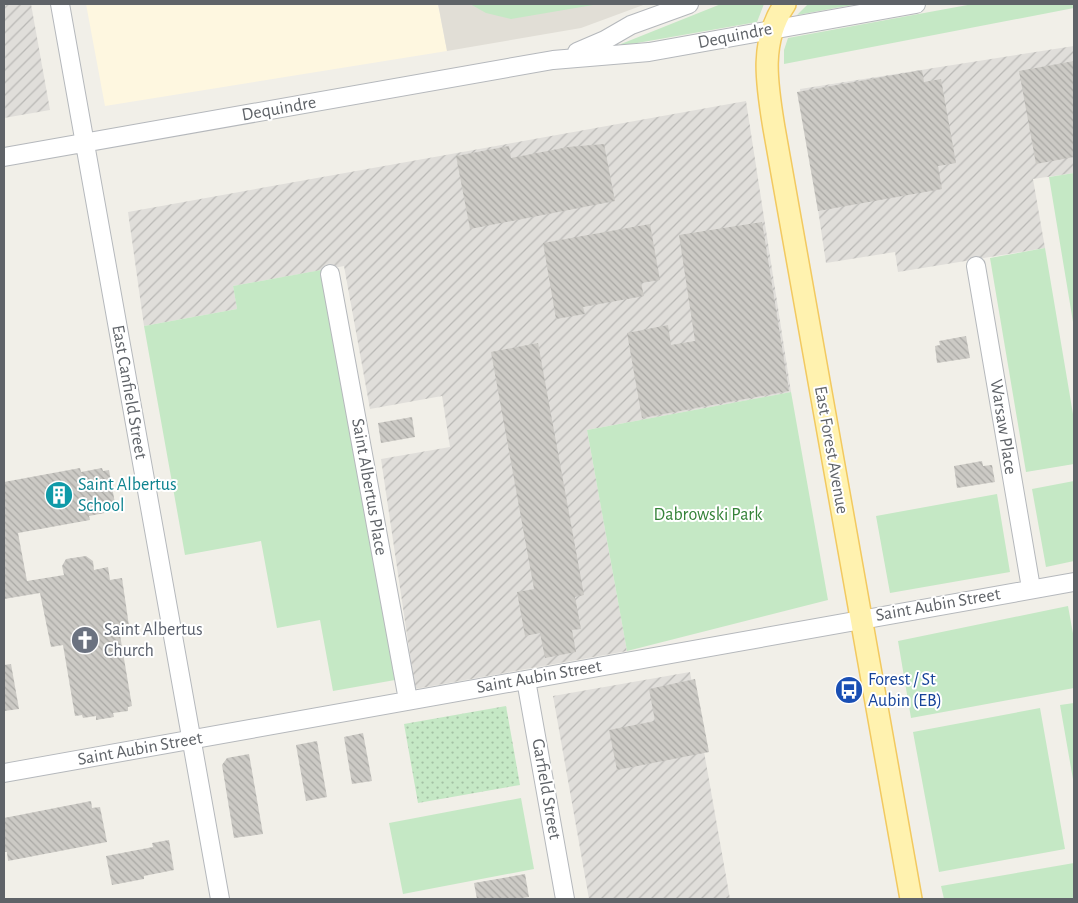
<svg xmlns="http://www.w3.org/2000/svg" width="1078" height="903" font-family="'Alegreya Sans',sans-serif">
<style>
.commercial{fill:#fef7e0}
.industrial{fill:url(#industrial-furrows)}
.education{fill:#e1ded6}
.green{fill:#c5e8c5}
.garden{fill:url(#garden-dots)}
.building{fill:url(#building-back-hatch)}
.lines{fill:none;stroke-linecap:round;stroke-linejoin:round}
.minor-casing{stroke:#b5b8bc;stroke-width:20}
.major-casing{stroke:#f2c960;stroke-width:24}
.minor{stroke:#fff;stroke-width:18}
.major{stroke:#fff2af;stroke-width:21}
.labels{text-anchor:middle;dominant-baseline:central;stroke-width:4;stroke-linejoin:round;paint-order:stroke}
.street-label{font-size:18px;fill:#5f6368;stroke:#fff}
.culture-label{font-size:18px;fill:#0d838f;stroke:#fff;text-anchor:start}
.park-label{font-size:18px;fill:#348238;stroke:#fff}
.worship-label{font-size:18px;fill:#5b616d;stroke:#fff;text-anchor:start}
.transit-label{font-size:18px;fill:#164399;stroke:#fff;text-anchor:start}
</style>
<defs>
<pattern id="industrial-furrows" width="10" height="10" patternUnits="userSpaceOnUse" patternTransform="scale(1.25)"><rect width="10" height="10" fill="#e0deda"/><path d="M-1 1l2-2M0 10L10 0M9 11l2-2" fill="none" stroke="#b9b8b5"/></pattern>
<pattern id="garden-dots" width="8" height="8" patternUnits="userSpaceOnUse" patternTransform="scale(1.25)"><rect width="8" height="8" fill="#c5e8c5"/><path d="M2 2h.1M6 6h.1" fill="none" stroke="#a3c0a4" stroke-width="1.8" stroke-linecap="round"/></pattern>
<pattern id="building-back-hatch" width="6" height="6" patternUnits="userSpaceOnUse" patternTransform="scale(1.25)"><rect width="6" height="6" fill="#cccac5"/><path d="M-1 5l2 2M0 0l6 6M5-1l2 2" fill="none" stroke="#a9a8a4"/></pattern>
</defs>
<rect width="100%" height="100%" fill="#f1efe8"/>
<!-- commercial -->
<path class="commercial" d="M86,4H438L447,51L105,106Z"/>
<!-- industrial -->
<path class="industrial" d="M4,4H31L50,110L4,118Z
M1074,46V173L1033,179L1045,248L898,272L895,252L826,263L800,89Z
M746,101L791,392L587,430L627,651L415,689L381,459L450,447L442,396L370,409L344,266L233,286L237,309L144,326L128,212Z
M690,672L730,899H589L553,696Z"/>
<!-- education -->
<path class="education" d="M438,4H646L581,28L447,51Z"/>
<!-- green -->
<path class="green" d="M470,4H599L511,19L486,13Z
M721,4H764L757,22L620,46L621,44Z
M808,4H858L797,15Z
M973,4H1074V8L784,64V50L788,38Z
M1074,173V328L1049,177Z
M1045,248L1074,420V464L1026,472L990,258Z
M321,270L395,680L333,691L320,620L277,628L261,541L185,555L144,326L237,309L233,286Z
M791,392L828,600L627,651L587,430Z
M1074,481V561L1046,567L1032,489Z
M997,494L1010,572L890,593L876,516Z
M1068,606L1074,639V688L911,718L898,641Z
M1074,703V785L1060,705Z
M1040,708L1065,849L939,872L913,732Z
M521,798L534,869L403,894L389,823Z
M1074,863V899H944L941,886Z"/>
<!-- garden -->
<path class="garden" d="M506,706L520,785L418,803L404,724Z"/>
<!-- building -->
<path class="building" d="M1074,61V157L1036,164L1019,71Z
M922,70L924,82L941,79L956,163L938,166L942,189L818,211L797,92Z
M604,144L615,201L470,229L456,156L509,146L511,158L568,147Z
M762,222L789,391L642,418L627,333L668,325L671,345L695,341L679,235Z
M650,224L660,280L641,283L644,296L583,307L585,314L556,319L543,243Z
M966,336L970,358L937,363L935,346L940,345L939,341Z
M538,343L584,595L575,597L581,629L572,630L576,652L545,658L540,633L525,636L517,592L534,589L491,352Z
M412,417L415,437L381,443L378,423Z
M982,461L983,466L992,465L995,482L957,488L954,466Z
M80,468L81,472L102,468L103,471L109,470L116,509L109,510L110,512L89,516L90,520L18,533L27,581L64,575L62,566L66,559L86,556L93,561L94,570L108,567L110,580L122,578L130,633L120,635L132,706L128,707V711L113,713L114,717L96,720V716L83,718L82,715L75,716L63,645L51,647L40,593L4,599V482Z
M11,664L19,709L4,711V665Z
M695,679L709,752L617,770L609,730L655,721L649,689Z
M363,733L372,781L352,784L344,737Z
M317,741L327,797L306,801L296,745Z
M249,754L263,834L234,838L222,765L227,758Z
M91,801L92,808L100,807L107,842L8,861L7,852H4V818Z
M169,840L174,870L144,876V879L112,885L106,856L153,847L152,843Z
M525,874L529,897L515,899H477L474,883Z"/>
<g class="lines">
<defs>
<path id="minor" d="M60,4L220,899
M577,52L605,40L631,25L689,4
M4,157L553,60L649,52L916,4
M976,266L1031,588
M330,274L408,700
M526,680L565,899
M4,773L1074,582"/>
<path id="major" d="M785,4C759,42 767,85 774,128L911,899"/>
</defs>
<!-- minor casing -->
<use href="#minor" class="minor-casing"/>
<!-- major casing -->
<use href="#major" class="major-casing"/>
<!-- minor -->
<use href="#minor" class="minor"/>
<!-- major -->
<use href="#major" class="major"/>
</g>
<!-- icons -->
<defs>
<symbol id="building-disc" viewBox="-11 -11 22 22"><circle r="9.5" fill="#0f9aa8" stroke="#fff"/><path d="M-4-6H4V6H1V3H-1V6H-4ZM-2.5-4.3h1.7v1.8h-1.7ZM.8-4.3h1.7v1.8H.8ZM-2.5-1h1.7V.8h-1.7ZM.8-1h1.7V.8H.8Z" fill="#fff"/></symbol>
<symbol id="church-disc" viewBox="-11 -11 22 22"><circle r="9.5" fill="#6b7280" stroke="#fff"/><path d="M-1.2-6h2.4v3.5h3.3v2.4h-3.3V6h-2.4V-.1h-3.3v-2.4h3.3Z" fill="#fff"/></symbol>
<symbol id="bus-disc" viewBox="-11 -11 22 22"><circle r="9.5" fill="#1a4fb4" stroke="#fff"/><path d="M-5-6H5V4H4V6H2V4H-2V6H-4V4H-5ZM-3.5-4V0h7V-4ZM-3.5 1.2v1.5H-2V1.2ZM2 1.2v1.5H3.5V1.2Z" fill="#fff"/></symbol>
</defs>
<g fill-rule="evenodd">
<use href="#building-disc" x="43" y="479" width="32" height="32"/>
<use href="#church-disc" x="69" y="624" width="32" height="32"/>
<use href="#bus-disc" x="833" y="674" width="32" height="32"/>
</g>
<g class="labels">
<!-- street labels -->
<g class="street-label">
<text transform="translate(735 36) rotate(-11)">Dequindre</text>
<text transform="translate(279 109) rotate(-10)">Dequindre</text>
<text transform="translate(129 392) rotate(80)">East Canfield Street</text>
<text transform="translate(1003 427) rotate(81)">Warsaw Place</text>
<text transform="translate(831 450) rotate(80)">East Forest Avenue</text>
<text transform="translate(369 487) rotate(80)">Saint Albertus Place</text>
<text transform="translate(938 605) rotate(-10)">Saint Aubin Street</text>
<text transform="translate(539 677) rotate(-10)">Saint Aubin Street</text>
<text transform="translate(140 749) rotate(-10)">Saint Aubin Street</text>
<text transform="translate(546 789) rotate(80)">Garfield Street</text>
</g>
<!-- culture labels -->
<g class="culture-label">
<text x="78" y="485">Saint Albertus<tspan x="78" dy="21">School</tspan></text>
</g>
<!-- park labels -->
<g class="park-label">
<text x="708" y="515">Dabrowski Park</text>
</g>
<!-- worship labels -->
<g class="worship-label">
<text x="104" y="630">Saint Albertus<tspan x="104" dy="21">Church</tspan></text>
</g>
<!-- transit labels -->
<g class="transit-label">
<text x="868" y="680">Forest / St<tspan x="868" dy="21">Aubin (EB)</tspan></text>
</g>
</g>
<!-- border -->
<rect width="1078" height="903" fill="none" stroke="#5f6368" stroke-width="10"/>
</svg>
